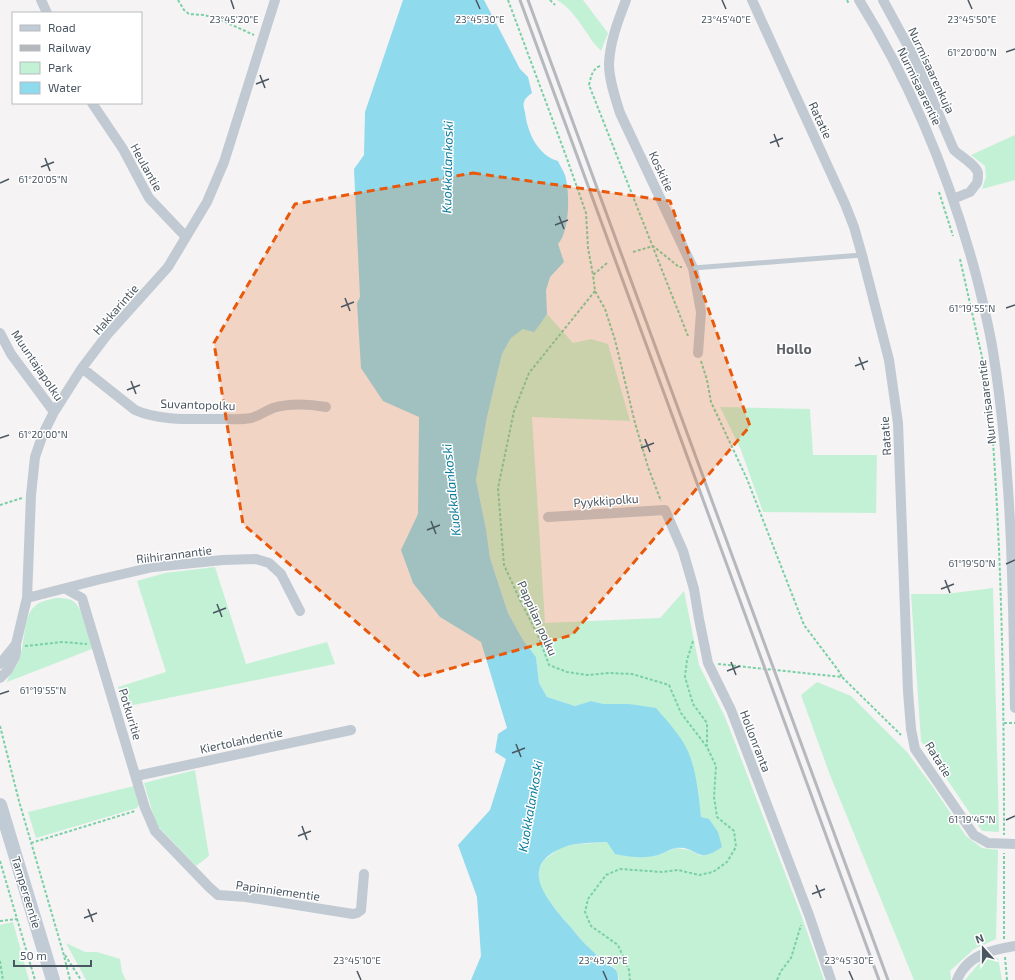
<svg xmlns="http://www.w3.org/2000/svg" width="1015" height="980" font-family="'Exo 2',sans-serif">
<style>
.green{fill:#c3f1d5}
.water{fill:#90daee}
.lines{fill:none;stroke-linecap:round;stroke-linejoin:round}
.path{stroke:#7ad0a6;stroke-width:2;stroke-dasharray:3 2;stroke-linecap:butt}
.lane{stroke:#c1cad2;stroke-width:5}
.street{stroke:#c1cad2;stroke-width:10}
.secondary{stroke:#c1cbd6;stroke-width:14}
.rail{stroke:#b5b8bd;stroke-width:3}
.marked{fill:#e8590c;fill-opacity:0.2;stroke:#e8590c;stroke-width:3;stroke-dasharray:8 5;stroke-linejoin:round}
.ticks{fill:none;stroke:#4a5661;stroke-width:1.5}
.labels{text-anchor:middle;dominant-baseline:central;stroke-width:3;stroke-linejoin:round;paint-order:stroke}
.street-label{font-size:12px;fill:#4a5661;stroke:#fff}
.water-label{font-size:13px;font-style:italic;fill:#0c7c9b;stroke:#fff}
.quarter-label{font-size:14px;font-weight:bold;fill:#5f6368;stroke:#fff}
.ticks-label{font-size:10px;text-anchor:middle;fill:#4a5661;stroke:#fff;stroke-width:3;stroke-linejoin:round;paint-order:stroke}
</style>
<rect width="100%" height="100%" fill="#f5f3f3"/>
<!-- green -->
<path class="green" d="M557,0H583L608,33L601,51C597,46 592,42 589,36C579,22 572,9 557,0Z
M1015,135V180L982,189L986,177L985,166L971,155Z
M547,314L573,343L591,339L608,344L630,421L532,417L545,623L660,618L684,591L699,665L725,717L800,912L824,980H619L615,968L610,966L584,944L551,904L541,888L539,879V869L544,860L562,847L578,844L608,842L658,855L676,848L689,850L701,856V817L698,790L690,755L629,704H604L591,701L575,706L547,697L539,683L536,657L523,640L508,613L490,558L486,529L476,480L487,417L502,354L511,338L523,329L541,323Z
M720,407L810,409L813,455H877L876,513L763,512L741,450Z
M215,567L246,664L327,642L335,664L124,707L118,687L166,672L137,581L165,573Z
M993,588L999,832L982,831L921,741L911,594H946Z
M55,598C61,598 68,598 73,601C83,608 91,637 92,649L7,682C8,676 16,668 19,660C25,645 23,617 34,607C40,601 48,600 55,598Z
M817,682L851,696L907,752L933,787L966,836L982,848L998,850L996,939L974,949L950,971L951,980H914L830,775L801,695Z
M195,770L209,856L196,866L156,824L144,783Z
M134,786L139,805L137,808L36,838L28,812Z
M13,922L27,973L29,980H0V925Z
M66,943L85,952H97L120,959L122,972L126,980H86Z
M998,958L1002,980H965L982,960Z"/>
<!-- water -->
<path class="water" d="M403,0H484L520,69L528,77L532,93C528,96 525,98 524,102C523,105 524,109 525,112C527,131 537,155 558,161C560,166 563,170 565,175C570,192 570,231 558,244L564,262L550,277L546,290L547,314L541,323L534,332L523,329L511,338L502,354L487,417L476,480L486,529L490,558L508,613L523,640L536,657L539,683L547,697L575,706L591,701L604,704H629L656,708C668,722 684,739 690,756C697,776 699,797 701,817L709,819L718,832L722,847C695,866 698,845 676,848C670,849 664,853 658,855C643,859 630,857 615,854L607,842C593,843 575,842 562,848C519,866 545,897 565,921C572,928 578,937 585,944C593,952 602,959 610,966C617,969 618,973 618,980H471L481,956L477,897L458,845L490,810L506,759L495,752L498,734L507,728L481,642L440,617L413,583L401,550L418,514L419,417L383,401L361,368L357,303L360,297L354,169L364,155L365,112Z"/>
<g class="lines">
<!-- path -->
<path class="path" d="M178,0L184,10L189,14L204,15L219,19L254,35
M508,0L566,156L586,213L588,248L593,275
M550,0L555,5
M847,0L849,4
M600,66C592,69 591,77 589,85L688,336
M939,192L953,236
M633,252L653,246L679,267H682
M960,259L982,357L991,419
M607,263L593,275L595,291L605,309L615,340L635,423L648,467L661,501
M595,291L529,373L514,411L498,488L504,565L520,600L538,635L549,665L567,672L587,675L609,673L632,674L669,685L681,713L707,747L716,766L714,797L717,817L734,831L736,847L727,862L713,872L699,875L678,870L662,872L620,869L606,875L588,899L585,912L591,926L618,945L629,970L630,980
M701,361L707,380L711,402L747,479L804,625L838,670L842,677
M992,428C1002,563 1004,699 1004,835
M0,505L22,498
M693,641L687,660L685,677L693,704L707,723V746
M25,646L63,642L87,644
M718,664L842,677L901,735
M1004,723H1015
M0,726L19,801L63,952L70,980
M31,843L135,811
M0,861L35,980
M0,921L17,919
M1004,939V853
M65,955L81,980
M1005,957L1007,980
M0,961L3,980
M777,980L781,971L791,958L801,925"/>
<!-- lane -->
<path class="lane" d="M693,268L862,255"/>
<!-- street -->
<path class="street" d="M41,0L47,13
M626,0C618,21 610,41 609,64C609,80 615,97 620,113L693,268L701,312L698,353
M752,0L845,204L854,227L862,255L889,360L898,423L908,691L911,729L915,749L974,835L988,843L1015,844
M859,0C912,85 950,178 976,275C983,302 990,330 994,358C1012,473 1013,591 1015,708
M883,0L915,59L954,150C960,156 976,165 978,173C978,176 978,180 977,183L970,192L953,199
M92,103L123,149L149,198L186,237
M0,333L11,354L54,412
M82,368L135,410C159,421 193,419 220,419C230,419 241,420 251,418C259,416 265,411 273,408C290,403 309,404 326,407
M548,517L665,510L683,551L694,589L699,619L708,663L731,710L809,915L831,980
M66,589L82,598L145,808L155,831L209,887L218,895L246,897L353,914L357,913L361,910L364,874
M27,598L97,580L153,567L223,560L256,559L269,563L281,574L300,611
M0,664L16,644
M0,678L8,670L15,657L16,652V644L27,598L31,495L35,457L43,434L54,412L82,368L107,335L168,267L207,202L224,162L275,0
M136,776L351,730
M957,980C967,955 991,950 1015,946"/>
<!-- secondary -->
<path class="secondary" d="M0,805L53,980"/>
<!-- rail -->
<path class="rail" d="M520,0L879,980
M528,0L888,980"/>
</g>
<!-- marked area -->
<path class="marked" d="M473,173L670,201L750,426L572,635L420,677L243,524L214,343L295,204Z"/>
<!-- ticks -->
<path class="ticks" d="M231,0L234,9M476,0L480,9M722,0L726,9M968,0L972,9M1006,52L1015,49M260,75L265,88M256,84L269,79M774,134L779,147M770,143L783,138M45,158L50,171M41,167L54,162M0,183L9,179M559,216L564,229M555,225L568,220M345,298L350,311M341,307L354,302M1006,308L1015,305M859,357L864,370M855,366L868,361M131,381L136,394M127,390L140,385M0,438L9,435M645,439L650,452M641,448L654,443M431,521L436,534M427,530L440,525M1006,564L1015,560M945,580L950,593M941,589L954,584M217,604L222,617M213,613L226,608M731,662L736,675M727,671L740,666M0,694L9,691M516,744L521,757M512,753L525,748M1006,820L1015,816M302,826L307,840M298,836L311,831M816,885L821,898M812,894L825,889M88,909L93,922M84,918L97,913M357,971L361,980M603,971L607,980M849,971L853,980"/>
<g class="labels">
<!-- street labels -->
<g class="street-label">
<text transform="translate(932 70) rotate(65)">Nurmisaarenkuja</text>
<text transform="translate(920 86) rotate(64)">Nurmisaarentie</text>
<text transform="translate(821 120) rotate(65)">Ratatie</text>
<text transform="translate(147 167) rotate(61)">Heulantie</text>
<text transform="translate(662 171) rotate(65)">Koskitie</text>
<text transform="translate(115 309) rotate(-49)">Hakkarintie</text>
<text transform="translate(38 365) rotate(56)">Muuntajapolku</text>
<text transform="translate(986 402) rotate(-97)">Nurmisaarentie</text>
<text transform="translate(198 404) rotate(2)">Suvantopolku</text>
<text transform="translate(885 436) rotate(-94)">Ratatie</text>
<text transform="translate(606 500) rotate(-4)">Pyykkipolku</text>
<text transform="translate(174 554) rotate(-7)">Riihirannantie</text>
<text transform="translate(538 618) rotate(66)">Pappilan polku</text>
<text transform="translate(131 714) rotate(73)">Potkuritie</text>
<text transform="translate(241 740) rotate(-12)">Kiertolahdentie</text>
<text transform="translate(756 741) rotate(69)">Hollonranta</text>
<text transform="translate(939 759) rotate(58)">Ratatie</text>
<text transform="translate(278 890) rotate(8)">Papinniementie</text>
<text transform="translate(27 892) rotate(73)">Tampereentie</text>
</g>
<!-- water labels -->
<g class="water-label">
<text transform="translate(447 167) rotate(-89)">Kuokkalankoski</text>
<text transform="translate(451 490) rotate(-96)">Kuokkalankoski</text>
<text transform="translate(530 806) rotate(-80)">Kuokkalankoski</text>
</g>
<!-- quarter labels -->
<g class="quarter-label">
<text x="794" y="348">Hollo</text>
</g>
</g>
<g class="ticks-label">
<text x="234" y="23">23°45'20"E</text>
<text x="480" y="23">23°45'30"E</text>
<text x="726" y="23">23°45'40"E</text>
<text x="972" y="23">23°45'50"E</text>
<text x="972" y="56">61°20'00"N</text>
<text x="43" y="183">61°20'05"N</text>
<text x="972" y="312">61°19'55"N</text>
<text x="43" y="438">61°20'00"N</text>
<text x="972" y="567">61°19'50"N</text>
<text x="43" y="694">61°19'55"N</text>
<text x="972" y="823">61°19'45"N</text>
<text x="357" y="964">23°45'10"E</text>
<text x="603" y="964">23°45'20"E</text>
<text x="849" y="964">23°45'30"E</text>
</g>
<!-- legend -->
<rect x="12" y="12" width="130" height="92" fill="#ffffff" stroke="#b7bbc0"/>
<rect x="20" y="25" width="20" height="6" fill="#c1cbd6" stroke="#b7bbc0"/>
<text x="48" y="32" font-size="12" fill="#4a5661">Road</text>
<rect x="20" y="45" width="20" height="6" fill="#b5b8bd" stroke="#b7bbc0"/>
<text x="48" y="52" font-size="12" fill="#4a5661">Railway</text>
<rect x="20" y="62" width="20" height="12" fill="#c3f1d5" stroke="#b7bbc0"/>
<text x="48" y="72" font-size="12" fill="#4a5661">Park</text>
<rect x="20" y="82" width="20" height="12" fill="#90daee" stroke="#b7bbc0"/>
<text x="48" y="92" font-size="12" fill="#4a5661">Water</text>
<!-- north arrow -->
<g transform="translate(983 948) rotate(339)" stroke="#ffffff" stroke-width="3" paint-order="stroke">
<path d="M0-3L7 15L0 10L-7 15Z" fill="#4a5661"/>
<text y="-6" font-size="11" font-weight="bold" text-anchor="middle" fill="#4a5661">N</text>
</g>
<!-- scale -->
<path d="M14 960v6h77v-6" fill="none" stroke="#4a5661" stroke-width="2"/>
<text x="20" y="960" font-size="12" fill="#4a5661" stroke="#ffffff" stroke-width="3" paint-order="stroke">50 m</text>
</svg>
